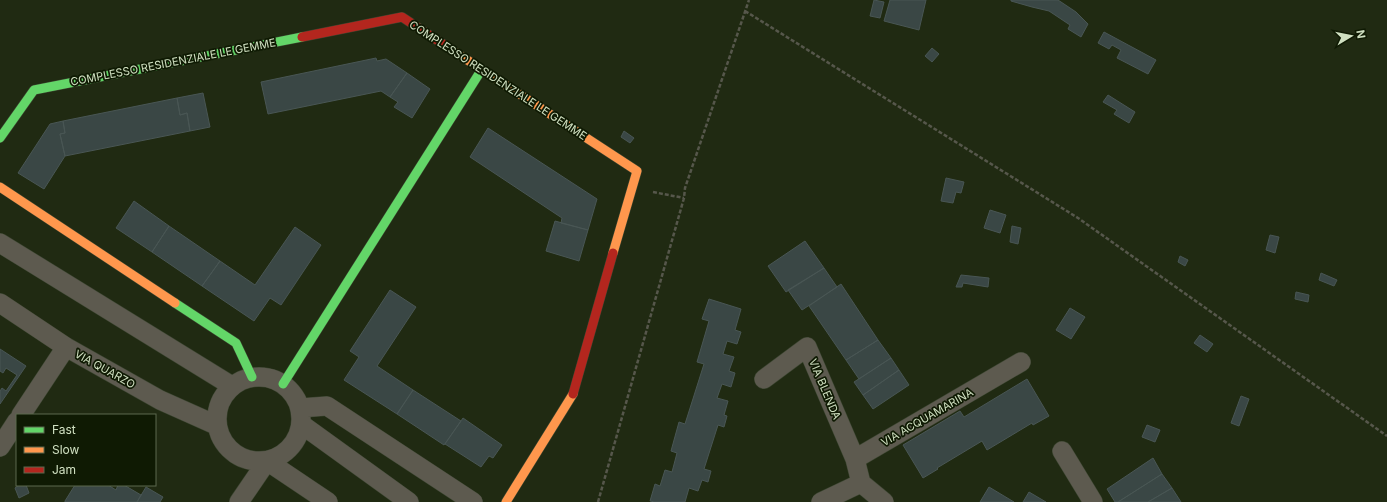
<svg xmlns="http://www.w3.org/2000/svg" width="1387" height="502" font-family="Inter,sans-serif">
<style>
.building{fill:#3a4745;stroke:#495654}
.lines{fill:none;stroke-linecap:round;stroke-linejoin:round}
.street-casing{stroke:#3b4530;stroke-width:20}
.fast-casing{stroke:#3b4530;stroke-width:10}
.slow-casing{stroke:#3b4530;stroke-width:10}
.jam-casing{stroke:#3b4530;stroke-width:10}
.path{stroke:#56574b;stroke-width:2.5;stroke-dasharray:4 2;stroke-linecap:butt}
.street{stroke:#5d5a4f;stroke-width:19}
.fast{stroke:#63d668;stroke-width:9}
.slow{stroke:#ff974d;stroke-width:9}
.jam{stroke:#b3261e;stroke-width:9}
.labels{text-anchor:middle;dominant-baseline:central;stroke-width:3.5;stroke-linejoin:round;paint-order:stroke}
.street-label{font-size:11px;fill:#d0e0c1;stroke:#0f1a03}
</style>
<rect width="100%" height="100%" fill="#202a12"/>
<!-- building -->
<path class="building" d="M874,0L884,2L880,18L870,16Z
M890,0H926L919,30L884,21Z
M1011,0H1058L1076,12L1088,24L1081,37L1068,29L1070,25L1049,11L1032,7L1011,1Z
M1104,32L1156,60L1148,74L1117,58L1121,50L1112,45L1109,49L1098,43Z
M932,48L939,54L932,62L925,56Z
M376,58L377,61L386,59L407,73L390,97L381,91L268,114L261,82Z
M407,73L430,89L412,118L394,107L398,102L390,97Z
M203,93L210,127L190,131L187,113L180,115L177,98Z
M1108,95L1135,112L1129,123L1114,114L1117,110L1103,102Z
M177,98L180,115L187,113L190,131L65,156L60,134L65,133L63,121Z
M63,121L65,133L60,134L65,156L44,189L18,173L50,124Z
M488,128L597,199L588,230L561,223L562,218L470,157Z
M624,131L634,138L630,143L621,137Z
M946,178L964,182L961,193L956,192L953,203L941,201Z
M134,201L169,226L152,252L116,228Z
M990,210L1006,215L1000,233L984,228Z
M555,221L588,230L579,261L546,251Z
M169,226L220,261L202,286L152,252Z
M1012,226L1021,228L1018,244L1010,242Z
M295,227L321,245L281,305L270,298L254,321L202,286L220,261L255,285Z
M1270,235L1279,237L1275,253L1266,250Z
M805,241L824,268L786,292L768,266Z
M1180,256L1188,260L1185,266L1178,262Z
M824,268L837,287L802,310L788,290Z
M1321,273L1337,280L1334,286L1319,280Z
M961,275L989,278L988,287L963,283L962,287H956Z
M841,284L878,340L846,360L809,306Z
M390,290L416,307L377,366L413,390L397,414L344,380L359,357L350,351Z
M1296,292L1309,295L1308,302L1295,299Z
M709,299L741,309L735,330L741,332L737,344L727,341L723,354L734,357L729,371L735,373L731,387L722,384L717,398L728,401L724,415L727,416L724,427L718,425L704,469L711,471L708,482L702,480L698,491L689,488L685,502H655L650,501L655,484L660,486L665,470L672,472L677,453L671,451L679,422L685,424L704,364L697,362L709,321L702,319Z
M1070,308L1085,317L1071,339L1056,330Z
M1200,335L1213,344L1207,352L1194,343Z
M878,340L891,358L859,379L846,360Z
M0,349L26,366L0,404V391L2,388L6,391L17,375L6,368L3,373L0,371Z
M891,358L899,370L863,395L854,382Z
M899,370L909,385L873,409L863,395Z
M1027,379L1049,416L1033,425L1032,423L987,450L982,441L937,468L938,469L923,478L903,445L960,411L964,417Z
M413,390L461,421L444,445L397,414Z
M1241,396L1249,399L1239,426L1231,423Z
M463,418L502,445L493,458L489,456L481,467L445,444Z
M1147,425L1160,430L1155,442L1142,437Z
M1153,458L1162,474L1118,502H1115L1107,489Z
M1162,474L1172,488L1148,502H1118Z
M19,485H26L29,493L19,498L15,488Z
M75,485H108L116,490L118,485H124L141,495L137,502H65V501Z
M146,487L163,497L160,502H137Z
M989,487L1014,502H980Z
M1172,488L1181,502H1148Z
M1029,492L1046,502H1023Z"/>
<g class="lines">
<defs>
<path id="street" d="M0,243L232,386
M0,303L66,347L160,400L216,425
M217 419a42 42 0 1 1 84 0a42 42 0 1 1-84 0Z
M764,379L807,347L855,459
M300,408L327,406L473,502
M21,415L66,347
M301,424L409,502
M0,447L17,421
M1062,451L1093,502
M861,483L855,459L1021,362
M239,502L267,461L328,502
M821,502L861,483L884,502"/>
<path id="fast" d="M0,138L34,90L302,37
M175,303L236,343L252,377
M283,384L482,69"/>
<path id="slow" d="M452,50L637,171L613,253
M0,187L175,303
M506,502L573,394"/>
<path id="jam" d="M302,37L402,17L452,50
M573,394L613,253"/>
</defs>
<!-- street casing -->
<use href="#street" class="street-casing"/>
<!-- fast casing -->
<use href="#fast" class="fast-casing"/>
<!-- slow casing -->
<use href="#slow" class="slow-casing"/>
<!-- jam casing -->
<use href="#jam" class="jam-casing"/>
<!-- path -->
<path class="path" d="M745,11L1078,218L1387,436
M653,192L684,198
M598,502L684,198L685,188L749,0"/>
<!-- street -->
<use href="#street" class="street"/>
<!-- fast -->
<use href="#fast" class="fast"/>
<!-- slow -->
<use href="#slow" class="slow"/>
<!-- jam -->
<use href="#jam" class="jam"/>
</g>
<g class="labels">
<!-- street labels -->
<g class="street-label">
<text transform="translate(173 62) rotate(-11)">COMPLESSO RESIDENZIALE LE GEMME</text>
<text transform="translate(498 80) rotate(33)">COMPLESSO RESIDENZIALE LE GEMME</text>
<text transform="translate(105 369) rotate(29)">VIA QUARZO</text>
<text transform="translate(825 389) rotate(67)">VIA BLENDA</text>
<text transform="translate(927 417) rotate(-30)">VIA ACQUAMARINA</text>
</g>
</g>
<!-- legend -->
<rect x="16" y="414" width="140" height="72" fill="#0f1a03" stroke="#5c694f"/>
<rect x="24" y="427" width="20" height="6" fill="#63d668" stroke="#5c694f"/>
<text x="52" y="434" font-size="12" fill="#d0e0c1">Fast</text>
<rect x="24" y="447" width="20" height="6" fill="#ff974d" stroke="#5c694f"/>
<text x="52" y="454" font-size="12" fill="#d0e0c1">Slow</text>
<rect x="24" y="467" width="20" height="6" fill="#b3261e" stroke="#5c694f"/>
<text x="52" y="474" font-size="12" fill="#d0e0c1">Jam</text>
<!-- north arrow -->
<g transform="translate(1351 36) rotate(80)" stroke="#0f1a03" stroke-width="3" paint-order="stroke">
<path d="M0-3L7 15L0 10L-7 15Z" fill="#d0e0c1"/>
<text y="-6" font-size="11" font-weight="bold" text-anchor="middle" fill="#d0e0c1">N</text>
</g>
</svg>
